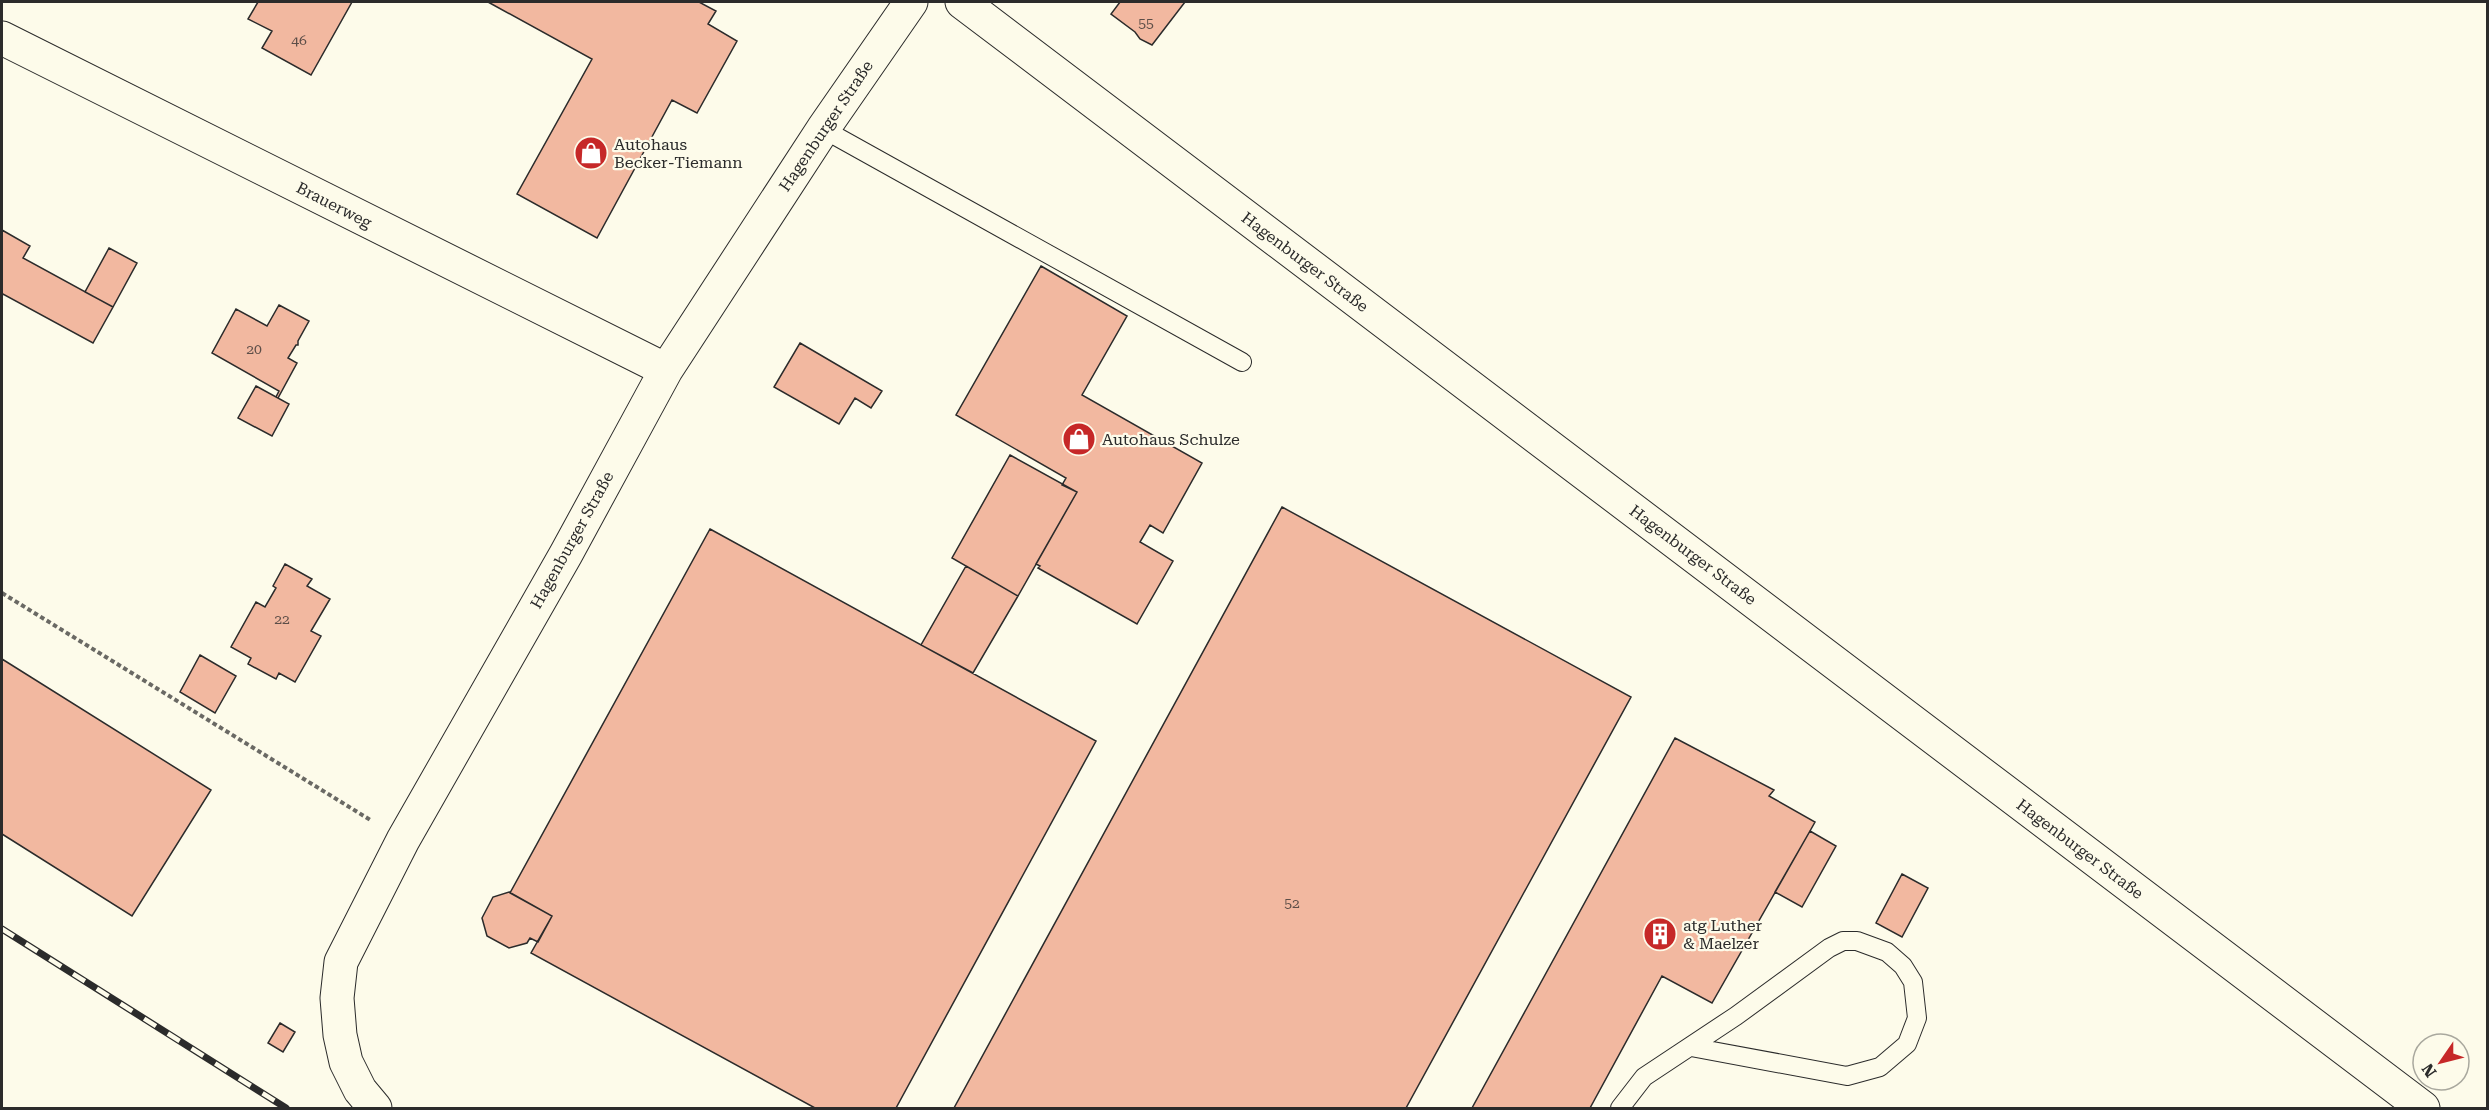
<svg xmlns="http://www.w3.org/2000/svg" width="2489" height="1110" font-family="'Roboto Serif',serif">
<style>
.building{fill:#f2b8a0;stroke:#2b2b2b;stroke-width:1.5}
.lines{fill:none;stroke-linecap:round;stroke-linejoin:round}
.lane-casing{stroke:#2b2b2b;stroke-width:20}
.street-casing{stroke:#2b2b2b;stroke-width:35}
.primary-casing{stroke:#2b2b2b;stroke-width:35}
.path{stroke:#6a6964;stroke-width:4;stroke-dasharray:4.5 3;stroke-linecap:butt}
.lane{stroke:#fdfbea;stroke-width:18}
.street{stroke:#fdfbea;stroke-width:33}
.primary{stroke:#fdfbea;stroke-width:33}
.rail-casing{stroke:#2b2b2b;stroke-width:7}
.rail{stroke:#fdfbea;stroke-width:4.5;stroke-dasharray:14;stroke-linecap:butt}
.labels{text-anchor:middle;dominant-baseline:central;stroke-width:4.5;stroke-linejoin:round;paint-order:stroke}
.number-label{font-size:14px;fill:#5d4e48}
.street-label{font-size:16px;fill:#2b2b2b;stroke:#fdfbea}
.poi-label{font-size:16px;fill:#2b2b2b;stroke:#fdfbea;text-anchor:start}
</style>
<rect width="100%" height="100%" fill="#fdfbea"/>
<!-- building -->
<path class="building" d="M258,2H352L311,75L262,48L272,31L248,19Z
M488,2H699L716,11L708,24L737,41L697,113L672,100L597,238L517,194L592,59Z
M1120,2H1185L1152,45L1140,39L1135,32L1111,14Z
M2,230L30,246L23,258L113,307L93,343L3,294L2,296Z
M109,248L137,263L113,307L85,292Z
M1041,266L1127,316L1082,395L1202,463L1163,533L1150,525L1140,542L1173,561L1137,624L1038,568L1040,566L1036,564L1077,492L1062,485L1066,478L956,415Z
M279,305L309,321L298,341V345H296L288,358L297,363L278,398L276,397L279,391L212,353L236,309L267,326Z
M800,343L882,391L871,408L855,398L839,424L774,387Z
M256,386L289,404L272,436L238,418Z
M1010,455L1077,492L1018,596L952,558Z
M1282,507L1631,697L1406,1108H954Z
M710,529L1096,741L896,1108H815L531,953L552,916L510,893Z
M285,564L312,579L307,586L330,599L311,631L321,636L295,682L279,673L276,679L248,664L251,658L231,647L256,602L265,607L276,588L273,586Z
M966,566L1018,596L973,673L921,645Z
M200,655L236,676L215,713L180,692Z
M2,659L211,790L132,916L2,834Z
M1675,738L1774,790L1769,796L1815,822L1810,831L1712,1003L1662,976L1590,1108H1472Z
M1810,831L1836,846L1802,907L1775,892Z
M1902,874L1928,888L1902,937L1876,923Z
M509,892L552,916L538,942L530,938L527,943L509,948L487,936L482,918L493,897Z
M280,1023L295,1032L283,1052L268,1043Z"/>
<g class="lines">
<defs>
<path id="lane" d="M823,129L1242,362
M1620,1108L1644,1077L1736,1016L1829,948L1843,941H1857L1887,952L1903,966L1913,982L1917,1018L1907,1044L1880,1067L1847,1076L1691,1047"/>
<path id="street" d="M2,38L666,370
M375,1108L360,1090L346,1062L340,1035L337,998L341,962L403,840L566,554L666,370L823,129L911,2"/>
<path id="primary" d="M962,2L2423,1108"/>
</defs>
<!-- lane casing -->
<use href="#lane" class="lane-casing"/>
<!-- street casing -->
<use href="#street" class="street-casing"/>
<!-- primary casing -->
<use href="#primary" class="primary-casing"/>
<!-- path -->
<path class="path" d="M2,593L372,821"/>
<!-- lane -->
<use href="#lane" class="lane"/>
<!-- street -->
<use href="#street" class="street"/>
<!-- primary -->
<use href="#primary" class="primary"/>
<defs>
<path id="rail" d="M2,929L286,1108"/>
</defs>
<!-- rail casing -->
<use href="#rail" class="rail-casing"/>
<!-- rail -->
<use href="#rail" class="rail"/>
</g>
<!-- icons -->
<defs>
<symbol id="shop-disc" viewBox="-11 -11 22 22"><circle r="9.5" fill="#c62828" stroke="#fdfbea"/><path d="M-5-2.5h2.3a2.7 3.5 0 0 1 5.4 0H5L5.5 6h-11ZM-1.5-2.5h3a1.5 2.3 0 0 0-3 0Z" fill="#fff"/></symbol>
<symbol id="building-disc" viewBox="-11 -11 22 22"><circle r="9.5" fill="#c62828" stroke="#fdfbea"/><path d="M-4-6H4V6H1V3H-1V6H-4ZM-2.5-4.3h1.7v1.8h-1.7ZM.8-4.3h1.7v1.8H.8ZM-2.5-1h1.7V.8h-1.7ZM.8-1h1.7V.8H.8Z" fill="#fff"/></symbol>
</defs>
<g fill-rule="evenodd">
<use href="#shop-disc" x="572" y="134" width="38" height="38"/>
<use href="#shop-disc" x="1060" y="420" width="38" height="38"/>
<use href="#building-disc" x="1641" y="915" width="38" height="38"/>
</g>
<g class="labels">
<!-- number labels -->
<g class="number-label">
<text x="1146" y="23">55</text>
<text x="299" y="40">46</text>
<text x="254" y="349">20</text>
<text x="282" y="619">22</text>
<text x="1292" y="903">52</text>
</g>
<!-- street labels -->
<g class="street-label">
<text transform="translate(826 126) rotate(-56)">Hagenburger Straße</text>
<text transform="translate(334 205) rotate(27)">Brauerweg</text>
<text transform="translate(1305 262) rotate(37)">Hagenburger Straße</text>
<text transform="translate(572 540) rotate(-61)">Hagenburger Straße</text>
<text transform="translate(1693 555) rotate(37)">Hagenburger Straße</text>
<text transform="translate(2080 849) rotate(37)">Hagenburger Straße</text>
</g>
<!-- poi labels -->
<g class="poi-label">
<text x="614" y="144">Autohaus<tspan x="614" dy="18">Becker-Tiemann</tspan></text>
<text x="1102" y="439">Autohaus Schulze</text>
<text x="1683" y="925">atg Luther<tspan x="1683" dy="18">&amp; Maelzer</tspan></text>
</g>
</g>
<!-- border -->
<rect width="2489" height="1110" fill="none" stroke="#2b2b2b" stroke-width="6"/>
<!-- north arrow -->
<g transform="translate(2441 1062) rotate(235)"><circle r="28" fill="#fdfbea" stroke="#a9a89e" stroke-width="1.5"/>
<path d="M0-4.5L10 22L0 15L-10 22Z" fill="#c62828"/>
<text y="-9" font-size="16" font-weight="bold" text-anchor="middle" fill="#2b2b2b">N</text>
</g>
</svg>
